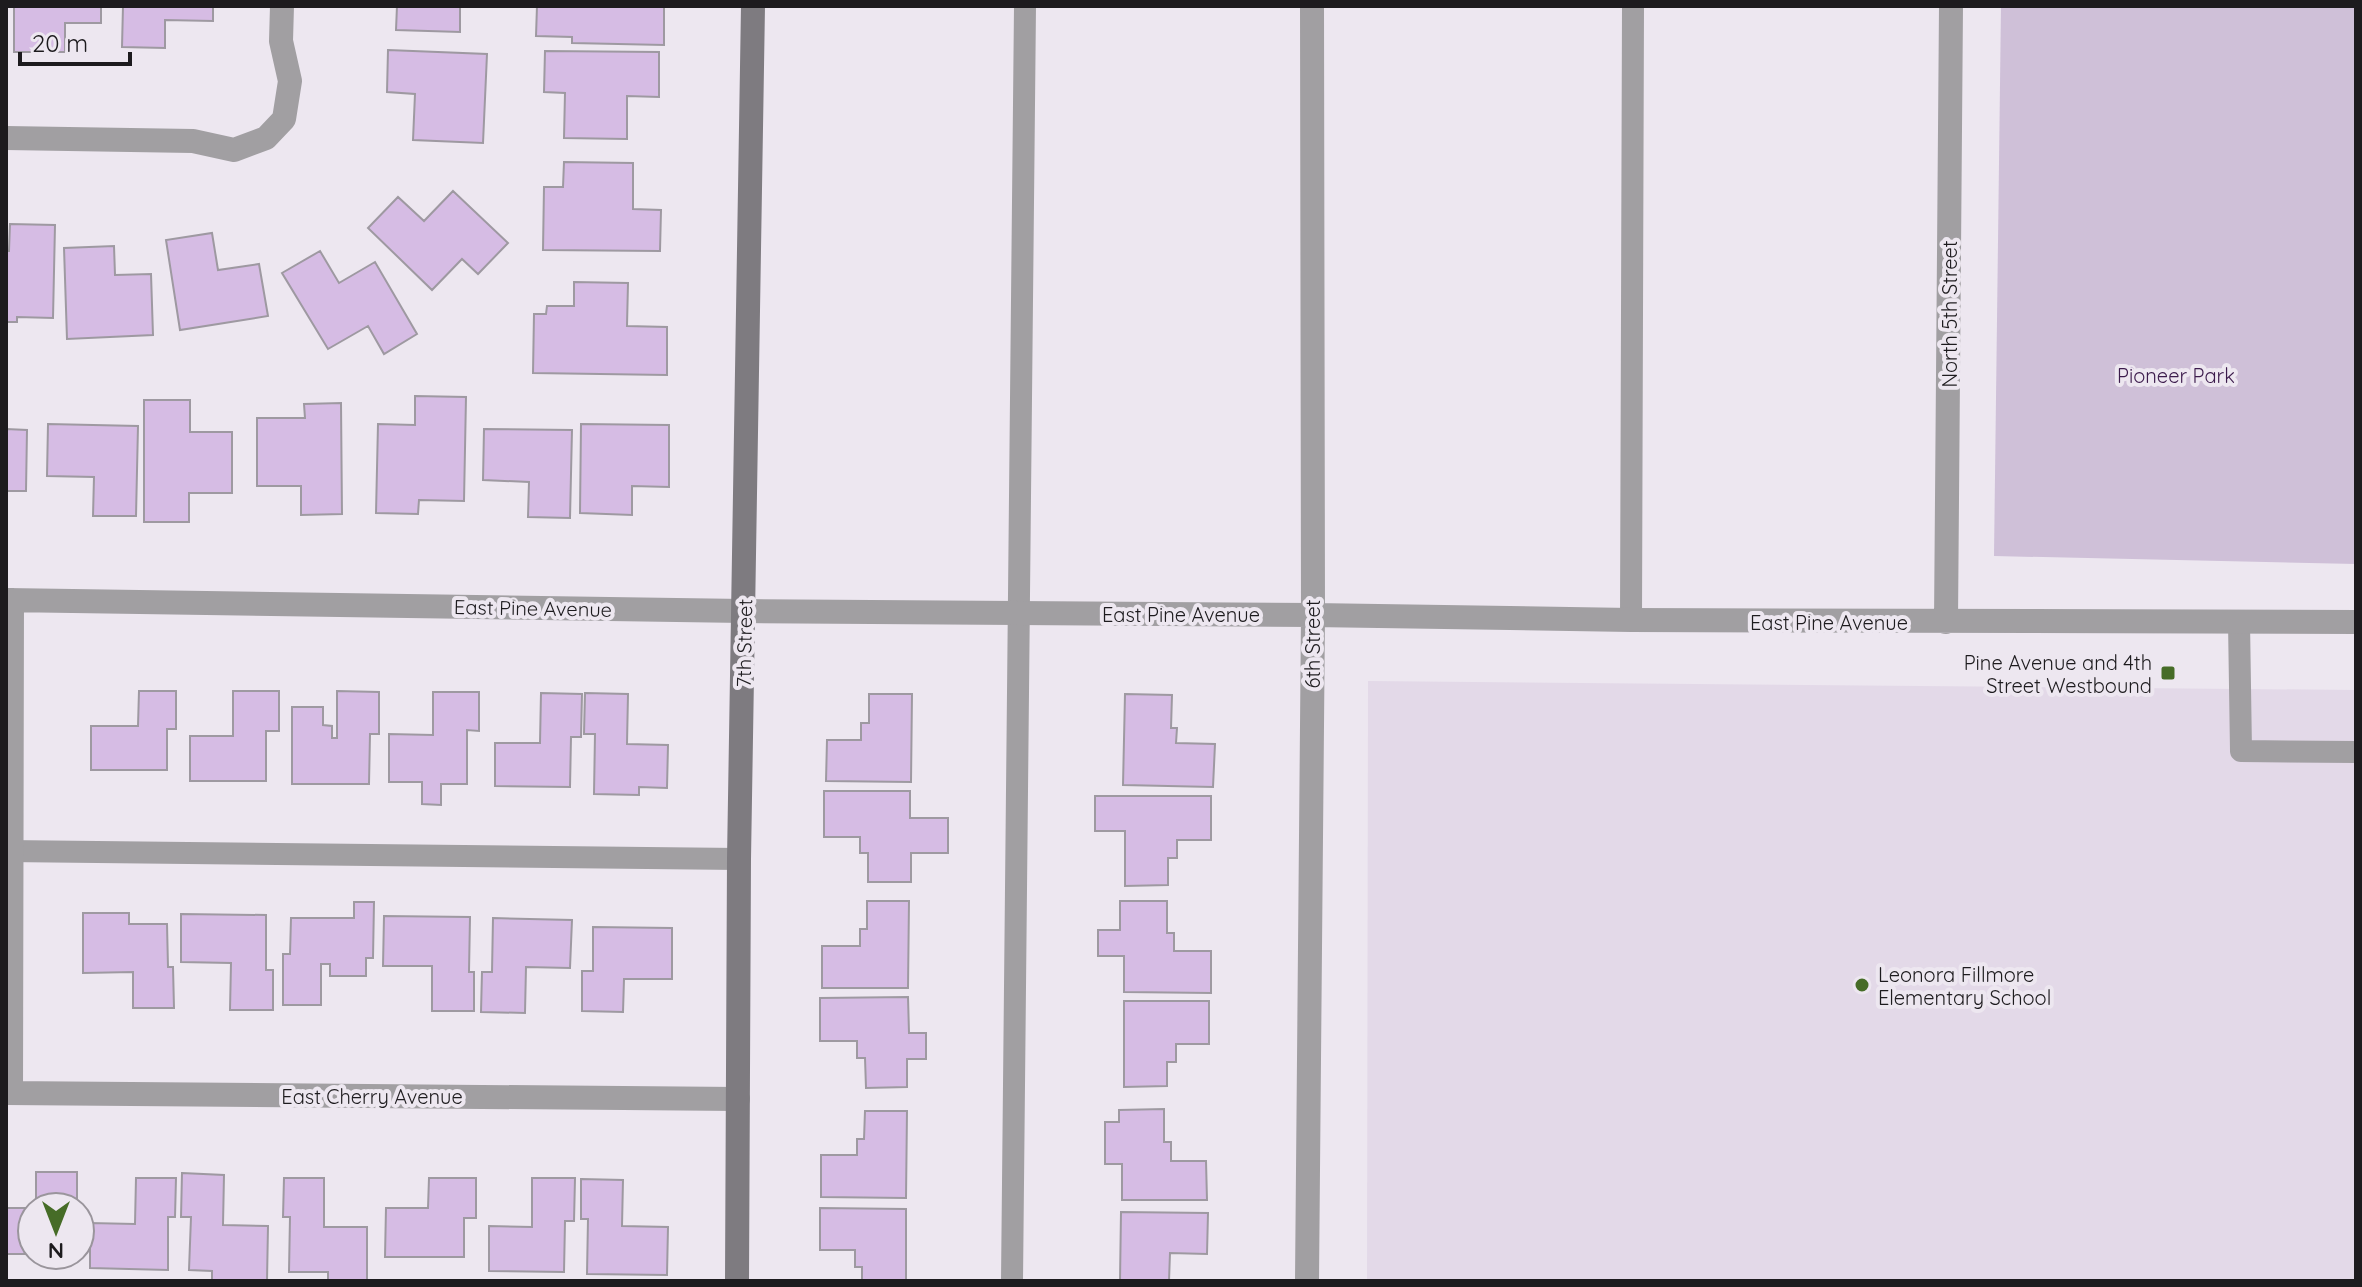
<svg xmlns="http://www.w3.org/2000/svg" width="2362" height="1287" font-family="Quicksand,sans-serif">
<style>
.built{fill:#e3d9e8}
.green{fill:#cfc0d8}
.building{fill:#d6bce4;stroke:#9e99a1;stroke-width:2}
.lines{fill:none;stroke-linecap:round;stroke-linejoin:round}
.lane{stroke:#a19fa2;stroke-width:22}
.street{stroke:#a19fa2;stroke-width:24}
.secondary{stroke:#7e7b80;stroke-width:24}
.poi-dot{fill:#466c27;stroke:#ede7f0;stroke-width:3}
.labels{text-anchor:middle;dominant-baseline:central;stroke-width:8;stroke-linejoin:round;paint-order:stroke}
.street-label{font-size:20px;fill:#1d1b1e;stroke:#ede7f0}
.park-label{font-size:20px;fill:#3c1b4c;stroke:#ede7f0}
.poi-label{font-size:20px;fill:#1d1b1e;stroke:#ede7f0;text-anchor:end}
</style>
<rect width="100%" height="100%" fill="#ede7f0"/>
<!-- built -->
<path class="built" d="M1368,681L2356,690V1281H1367Z"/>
<!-- green -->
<path class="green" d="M2001,6H2356V564L1994,556Z"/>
<!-- building -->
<path class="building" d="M14,6H101V23H65V52H14Z
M123,6H213V21L165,20V48L122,47Z
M397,6H460V32L396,30Z
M537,6H664V45L572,43V37L536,36Z
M388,50L487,54L483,143L413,140L415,94L387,92Z
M545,51L659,52V97L627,96V139L564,138L565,93L544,92Z
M564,162L633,163V209L661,210L660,251L543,250L544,187H563Z
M453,191L508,243L478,274L462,259L432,290L368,228L398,197L424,221Z
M10,224L55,225L53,318L17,317V322H6V251H9Z
M212,233L218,270L259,264L268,316L180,330L166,240Z
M114,246L115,275L151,274L153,335L67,339L64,248Z
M320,251L339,283L375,262L417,334L384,354L368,326L328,349L282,273Z
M574,282L628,283L627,326L667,327V375L533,373L534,314H546L547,306H574Z
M415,396L466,397L464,501L419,500L418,514L376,513L378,424L415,425Z
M144,400H190V432H232V493H189V522H144Z
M341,403L342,514L301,515V486H257V418H305L304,404Z
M48,424L138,426L136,516H93L94,477L47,476Z
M581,424L669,425V487L632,486V515L580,513Z
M6,429L27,430L26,491H6Z
M484,429L572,430L570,518L528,517L529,482L483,480Z
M139,691H176V729H167V770H91V726H138Z
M233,691H279V731H266V781H190V736H233Z
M337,691L379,692V734H370L369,784H292V707H323V725L332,726V738H337Z
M433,692H479V731L467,730V784H441V805L422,804V782H389V734L433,735Z
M541,693L582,694L581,737H571L570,787L495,786V743H540Z
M585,693L628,694L627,744L668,745L667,788L639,787V795L594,794L595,734H584Z
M869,694H912L911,782L826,781L827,740H861V723H869Z
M1125,694L1172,695L1171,728H1177L1176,743L1215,744L1213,787L1123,785Z
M824,791H910V818H948V853H911V882H868V853H860V837H824Z
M1095,796H1211V840H1177V858H1168V885L1125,886V831H1095Z
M867,901H909L908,988H822V946H860V929H867Z
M1120,901H1167V933H1174V951H1211V993L1124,992V956H1098V930H1120Z
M354,902H374L373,958H366V976H330V964H321V1005H283V954H290L291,918H354Z
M83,913H129V924H167L168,967H173L174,1008H133V972L83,973Z
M181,914L266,915V970H273V1010H230L231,963L181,962Z
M384,916L470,917L469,972H474V1011H432V966H383Z
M493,918L572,920L570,968L526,967L525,1013L481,1012L482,972H492Z
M593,927L672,928V979H624L623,1012L582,1011V971H593Z
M908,997L909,1033H926V1059H907V1087L866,1088L865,1058H857V1041H820V998Z
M1124,1001H1209V1044H1176V1062H1167V1086L1124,1087Z
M1164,1109V1142H1171V1161H1206L1207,1200H1122V1164H1105V1122H1119V1110Z
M865,1111H907L906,1198L821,1197V1155H857V1139H864Z
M36,1172H77V1207H36Z
M182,1173L224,1175L223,1225L268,1226L267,1281H212V1271L189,1270L191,1217H181Z
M136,1178H176L175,1217H168V1270L90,1268V1223L135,1224Z
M284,1178H324V1227H367V1281H328V1272H289L290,1217H283Z
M429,1178H476V1218H464V1257H385L386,1208H428Z
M532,1178H575L574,1221H565L564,1272L489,1271V1226L532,1227Z
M581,1179L623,1180L622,1226L668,1227L667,1275L587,1274L588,1219H581Z
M6,1208H32V1254H6Z
M820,1208L906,1209V1281H862V1267H855V1250H820Z
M1121,1212L1208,1213L1207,1254L1170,1253L1169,1281H1120Z"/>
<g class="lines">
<!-- lane -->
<path class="lane" d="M1631,620L1633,6
M2239,622L2241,751L2356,752
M6,851L739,859
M1012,1281L1025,6"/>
<!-- street -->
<path class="street" d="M6,138L193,141L234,150L266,138L284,119L290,81L281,41L282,6
M6,600L744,611L1313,615L1631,620L2356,622
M1946,622L1951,6
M6,1093L738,1099
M11,1093L12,600
M1307,1281L1313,615L1312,6"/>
<!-- secondary -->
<path class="secondary" d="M737,1281L739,859L753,6"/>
</g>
<!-- markers -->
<g class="poi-dot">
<rect x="2160" y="665" width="16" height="16" rx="4"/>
<circle cx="1862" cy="985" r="8"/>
</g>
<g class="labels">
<!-- street labels -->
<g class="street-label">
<text transform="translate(1949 314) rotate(-90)">North 5th Street</text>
<text transform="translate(533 608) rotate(1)">East Pine Avenue</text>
<text x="1181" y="614">East Pine Avenue</text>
<text x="1829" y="622">East Pine Avenue</text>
<text transform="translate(744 643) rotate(-89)">7th Street</text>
<text transform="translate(1312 644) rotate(-90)">6th Street</text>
<text x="372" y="1096">East Cherry Avenue</text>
</g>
<!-- park labels -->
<g class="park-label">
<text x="2176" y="375">Pioneer Park</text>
</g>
<!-- poi labels -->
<g class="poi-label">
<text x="2152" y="662">Pine Avenue and 4th<tspan x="2152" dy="23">Street Westbound</tspan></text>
<text x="1878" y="974" text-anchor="start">Leonora Fillmore<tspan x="1878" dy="23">Elementary School</tspan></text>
</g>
</g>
<!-- border -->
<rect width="2362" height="1287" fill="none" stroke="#1d1b1e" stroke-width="16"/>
<!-- north arrow -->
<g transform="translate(56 1231) rotate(180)"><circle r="38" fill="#ede7f0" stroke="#9a959c" stroke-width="2"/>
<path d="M0-6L14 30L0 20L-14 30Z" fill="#466c27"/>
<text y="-12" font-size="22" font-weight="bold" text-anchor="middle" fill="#1d1b1e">N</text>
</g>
<!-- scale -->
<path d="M20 52v12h110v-12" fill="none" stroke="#1d1b1e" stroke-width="4"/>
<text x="32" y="52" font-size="24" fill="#1d1b1e" stroke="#ede7f0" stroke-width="6" paint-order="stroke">20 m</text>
</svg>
